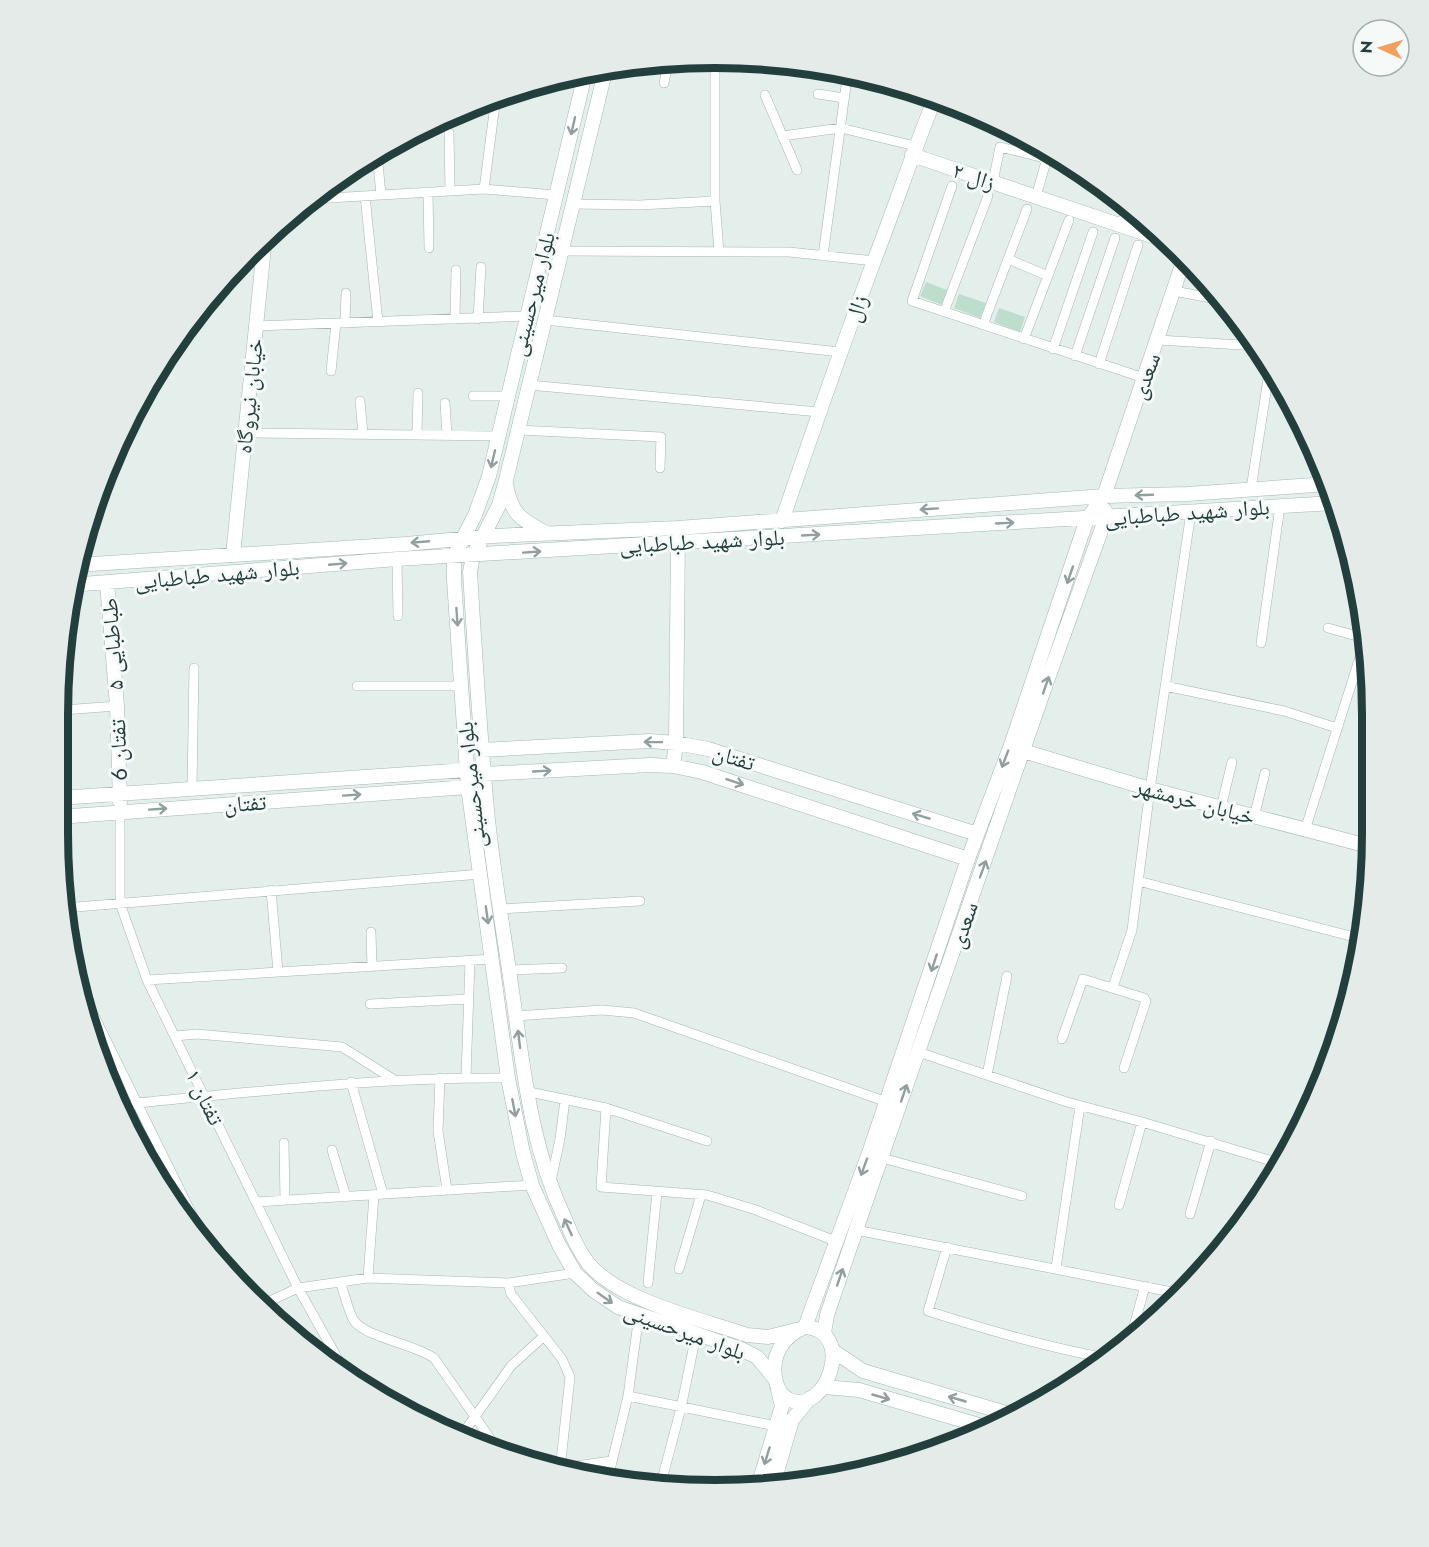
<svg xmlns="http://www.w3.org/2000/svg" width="1429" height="1547" font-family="Jost,'Noto Naskh Arabic',sans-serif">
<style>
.green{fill:#bddecd}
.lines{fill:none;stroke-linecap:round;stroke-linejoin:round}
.street-casing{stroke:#a6b6b3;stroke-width:10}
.secondary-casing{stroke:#a2b9b6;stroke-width:15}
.street{stroke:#fff;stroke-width:9}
.secondary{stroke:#fff;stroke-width:14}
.oneway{stroke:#919f9e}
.labels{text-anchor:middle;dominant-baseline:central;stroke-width:6;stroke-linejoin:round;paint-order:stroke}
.street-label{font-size:22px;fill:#233f3d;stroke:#f5faf8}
.rim{fill:none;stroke:#233f3d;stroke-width:8}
</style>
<rect width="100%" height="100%" fill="#e4eeeb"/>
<!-- green -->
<path class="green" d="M926,282L947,290L942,305L920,296Z
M959,294L986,303L980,318L954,308Z
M999,308L1025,317L1020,332L994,322Z"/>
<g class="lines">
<defs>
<path id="street" d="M715,57V201L719,252
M664,83L668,62
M818,94L844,98
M765,95L797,170
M449,133L450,191
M782,136L841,128L915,146
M377,153L381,195
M993,182L1000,147L1077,166
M952,186L912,301L1144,378
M484,189L496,97
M428,192L429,248
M365,196L378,322
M1036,197L1047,158
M312,199L484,189L556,195
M573,204L640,205L715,201
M1121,226L1127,207
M562,251L789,252L875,261
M823,256L848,71
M1008,259L1048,276
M1174,291L1221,300
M944,312L988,196
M455,319L456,270
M478,319L481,267
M545,320L840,352
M345,323L346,293
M983,325L1027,209
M256,326L527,316
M1024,339L1069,220
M1158,340L1258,346
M1053,349L1093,232
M1075,356L1115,238
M1099,364L1138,245
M331,371L336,323
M529,385L819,412
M473,396H508
M360,401L363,434
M445,403L447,435
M518,430L661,437L660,468
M245,433L498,436
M417,435L418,393
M1251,489L1270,366
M397,559L398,616
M1328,628L1364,638
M1261,643L1280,506
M357,686H461
M1165,686L1284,711L1337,728
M63,710L117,706
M192,788L194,668
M1221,808L1232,762
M120,811V903L147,980L298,1288L343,1368
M1254,817L1265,773
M1305,830L1365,641
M1138,881L1362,939
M271,890L278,972
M64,908L481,874
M500,909L640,901
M371,932L372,967
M509,970L562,968
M75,977L210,1251
M147,980L493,959
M1113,987L1132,930L1150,789L1191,512
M370,1004L469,999
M516,1016L602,1010L634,1013L887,1102
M175,1036L197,1034L342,1047L393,1079
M1062,1039L1083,979L1144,998L1146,1001L1124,1068
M918,1052L1067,1102L1142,1122L1282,1164
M987,1075L1007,976
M466,1077L470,961
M440,1078L438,1131L447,1190
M351,1082L383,1194
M525,1091L606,1108L707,1141
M606,1108L601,1187L707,1195L756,1210L838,1242
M120,1109L137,1103C261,1091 384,1077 508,1078
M284,1143L285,1201
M332,1150L346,1197
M882,1158L1022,1196
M551,1181L560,1139L565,1100
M256,1202L532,1185
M1119,1205L1142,1122
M1190,1214L1211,1141
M856,1230L1182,1294
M947,1247L928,1311C987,1330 1045,1347 1106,1358
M1056,1268L1080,1106
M679,1269L701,1195
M368,1278L374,1195
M340,1282C344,1291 349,1315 355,1322C369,1338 414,1344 434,1358L499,1451
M508,1283L511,1294L562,1359L570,1377L560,1470
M648,1283L657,1192
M261,1305L298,1288L368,1278L508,1283L575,1273
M1131,1337L1145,1286
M628,1396L776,1426
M461,1436L511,1366L544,1336
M553,1469L612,1461
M608,1478L628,1396L639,1315
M660,1487L681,1408L696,1335"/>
<path id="secondary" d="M606,68L506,480L499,505L473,556L470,572C475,655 480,738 488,820C494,877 504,934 512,991C524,1070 530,1145 565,1219C571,1234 578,1250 588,1263C619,1301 701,1319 747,1335L768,1337L796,1330
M586,70L489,476L475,515L454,556V580L468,787L508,1078L523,1153L532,1185L559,1245L575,1273L593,1290L618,1307L741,1349L757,1357L775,1379
M912,155L1170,242
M506,484C511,514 520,519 546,533
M782,521C812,433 842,347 874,261C895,207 913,152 935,98
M233,555L265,237
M76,565L406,544L493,536L678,528L1104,496L1187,494L1328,484
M107,583L117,706L120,802
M70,585L397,559L1334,503
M481,750L650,741L676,743L708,749L977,834
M1023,751L1150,789L1368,846
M673,766L676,743L678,533
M484,774L650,765L673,766L702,772L968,859
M59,798L467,770
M58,817L468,787
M805,1327L869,1153L968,859L1011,745L1087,519L1104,496L1185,256
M805,1327C857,1330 826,1416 790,1400C783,1397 778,1390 776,1382C770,1357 782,1336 805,1327Z
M824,1333L827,1315L856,1230L1046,684L1106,517L1105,510
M832,1350L863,1371L1013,1415
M824,1387L859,1390L989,1428
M774,1482L792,1420L810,1398
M759,1483L782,1406L778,1390"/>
</defs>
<!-- street casing -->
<use href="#street" class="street-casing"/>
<!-- secondary casing -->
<use href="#secondary" class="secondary-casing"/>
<!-- street -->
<use href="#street" class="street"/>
<!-- secondary -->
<use href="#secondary" class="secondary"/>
</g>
<!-- one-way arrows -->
<defs><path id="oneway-shaft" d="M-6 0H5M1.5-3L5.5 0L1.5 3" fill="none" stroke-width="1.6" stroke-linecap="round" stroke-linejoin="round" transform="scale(1.5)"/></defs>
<g class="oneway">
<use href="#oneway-shaft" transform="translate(573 126) rotate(103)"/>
<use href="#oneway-shaft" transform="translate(493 459) rotate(103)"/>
<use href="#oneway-shaft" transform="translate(1144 495) rotate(178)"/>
<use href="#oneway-shaft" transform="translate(929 509) rotate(176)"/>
<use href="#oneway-shaft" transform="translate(1005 523) rotate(-3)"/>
<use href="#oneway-shaft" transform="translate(811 535) rotate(-3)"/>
<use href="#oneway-shaft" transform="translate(420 542) rotate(175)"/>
<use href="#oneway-shaft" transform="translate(532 552) rotate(-4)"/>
<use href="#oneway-shaft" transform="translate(338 564) rotate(-5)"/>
<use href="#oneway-shaft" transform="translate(1070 575) rotate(109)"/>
<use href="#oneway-shaft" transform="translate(457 617) rotate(86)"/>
<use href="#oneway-shaft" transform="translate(1046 685) rotate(-71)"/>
<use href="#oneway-shaft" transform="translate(653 742) rotate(-179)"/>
<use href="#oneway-shaft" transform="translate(1005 759) rotate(111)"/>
<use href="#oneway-shaft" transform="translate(542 771) rotate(-3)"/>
<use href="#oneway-shaft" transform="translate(735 782) rotate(18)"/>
<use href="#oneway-shaft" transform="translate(352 795) rotate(-4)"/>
<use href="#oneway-shaft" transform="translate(158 809) rotate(-4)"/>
<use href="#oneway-shaft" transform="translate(921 816) rotate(-163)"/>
<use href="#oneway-shaft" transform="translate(983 869) rotate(-70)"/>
<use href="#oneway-shaft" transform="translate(487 915) rotate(82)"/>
<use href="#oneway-shaft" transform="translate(934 963) rotate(108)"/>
<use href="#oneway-shaft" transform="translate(519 1039) rotate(-97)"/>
<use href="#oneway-shaft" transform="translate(904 1093) rotate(-71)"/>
<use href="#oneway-shaft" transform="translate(514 1108) rotate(79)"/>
<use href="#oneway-shaft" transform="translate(864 1167) rotate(110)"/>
<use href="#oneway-shaft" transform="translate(568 1227) rotate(-115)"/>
<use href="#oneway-shaft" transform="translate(840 1277) rotate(-71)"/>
<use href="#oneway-shaft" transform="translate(605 1298) rotate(35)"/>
<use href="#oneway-shaft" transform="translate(881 1397) rotate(16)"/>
<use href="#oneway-shaft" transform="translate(957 1399) rotate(-164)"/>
<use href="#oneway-shaft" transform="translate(767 1456) rotate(107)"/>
</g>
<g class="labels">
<!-- street labels -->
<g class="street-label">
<text transform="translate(974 176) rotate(19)">زال ۲</text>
<text transform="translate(532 294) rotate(-76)">بلوار میرحسینی</text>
<text transform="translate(856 308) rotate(-69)">زال</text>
<text transform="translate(1145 376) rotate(-70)">سعدی</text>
<text transform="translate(249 396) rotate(-84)">خیابان نیروگاه</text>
<text transform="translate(1187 512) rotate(-4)">بلوار شهید طباطبایی</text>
<text transform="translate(702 541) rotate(-3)">بلوار شهید طباطبایی</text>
<text transform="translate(217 574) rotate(-5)">بلوار شهید طباطبایی</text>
<text transform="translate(112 644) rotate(-94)">طباطبایی ۵</text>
<text transform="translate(118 750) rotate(-92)">تفتان 6</text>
<text transform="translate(734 757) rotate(17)">تفتان</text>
<text transform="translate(471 785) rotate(-96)">بلوار میرحسینی</text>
<text transform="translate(1195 801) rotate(15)">خیابان خرمشهر</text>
<text transform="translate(245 803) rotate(-4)">تفتان</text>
<text transform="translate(963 925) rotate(-71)">سعدی</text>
<text transform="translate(205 1097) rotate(64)">تفتان ۱</text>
<text transform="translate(685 1331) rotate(20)">بلوار میرحسینی</text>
</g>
</g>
<!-- crop -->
<path d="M0 0H1429V1547H0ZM715 68H715A647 647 0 0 1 1362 715V833A647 647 0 0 1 715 1480H715A647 647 0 0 1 68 833V715A647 647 0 0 1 715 68Z" fill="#e4ebe9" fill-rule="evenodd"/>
<path class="rim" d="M715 68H715A647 647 0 0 1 1362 715V833A647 647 0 0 1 715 1480H715A647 647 0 0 1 68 833V715A647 647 0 0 1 715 68Z"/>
<!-- north arrow -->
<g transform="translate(1381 48) rotate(274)"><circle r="28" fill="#f5faf8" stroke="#a1afad" stroke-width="1.5"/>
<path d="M0-4.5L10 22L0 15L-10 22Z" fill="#f1a05f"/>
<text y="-9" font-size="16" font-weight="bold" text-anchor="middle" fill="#233f3d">N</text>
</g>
</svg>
